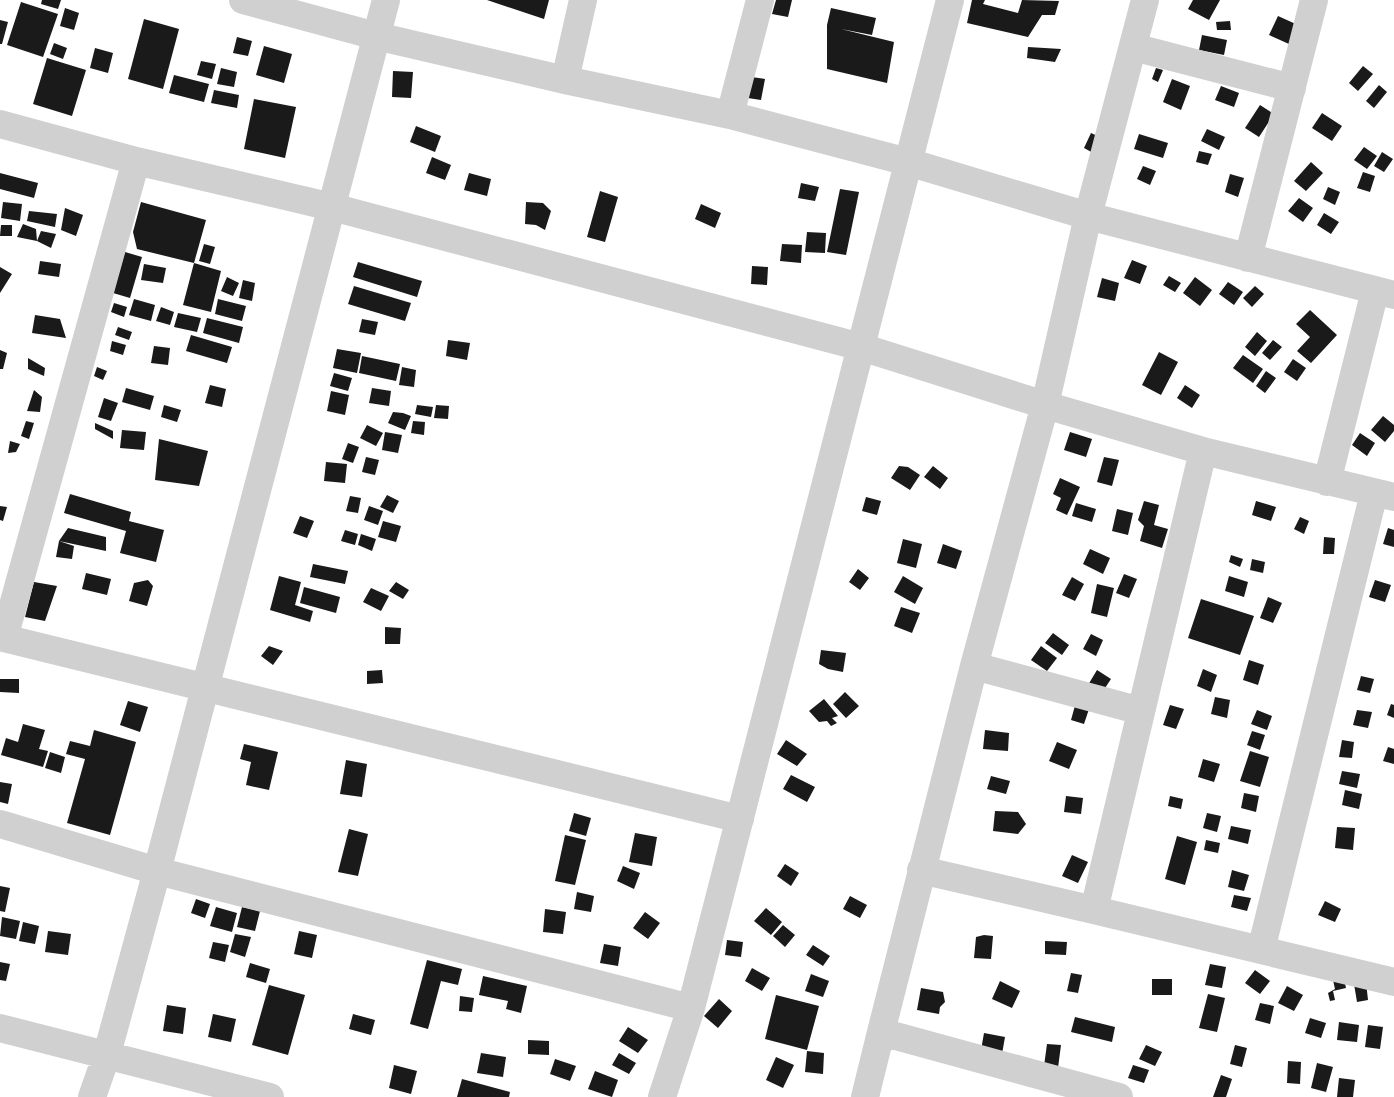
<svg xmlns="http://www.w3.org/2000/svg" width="1394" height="1097" font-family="Jost,sans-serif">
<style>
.building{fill:#1a1a1a}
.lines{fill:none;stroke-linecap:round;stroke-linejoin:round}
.street{stroke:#d0d0d0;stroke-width:28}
</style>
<rect width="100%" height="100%" fill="#fff"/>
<!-- building -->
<path class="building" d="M42,0H61L58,9L41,4Z
M487,0H549L544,19Z
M776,0H792L788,17L772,14Z
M972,0H985L983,4L1018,13L1022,0L1059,1L1055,15H1042L1028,37L967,23Z
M1193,0H1220L1209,20L1188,9Z
M21,2L58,14L43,57L7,45Z
M65,8L79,13L74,30L60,26Z
M831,8L876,18L872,35L841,29L894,42L887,83L827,69V25Z
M1278,16L1298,25L1289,44L1269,35Z
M144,19L179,29L163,89L128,79Z
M0,20L8,22L2,44H0Z
M1230,21L1231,30H1217L1216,22Z
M1202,35L1227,40L1224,55L1199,50Z
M237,37L252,41L248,56L233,53Z
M54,43L67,48L63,59L50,54Z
M264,46L292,54L284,83L256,75Z
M1028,47L1061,49L1055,62L1027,58Z
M95,48L113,53L108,73L90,68Z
M47,58L86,70L72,116L33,104Z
M201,61L216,64L212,79L197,75Z
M1363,66L1373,74L1358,91L1349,83Z
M221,68L237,72L234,87L217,84Z
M1156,68L1163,70L1158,82L1152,79Z
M393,71L413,72L411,98L392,97Z
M174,75L209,84L204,102L169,93Z
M744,76L765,79L761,100L741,97Z
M1172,79L1190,86L1181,110L1163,102Z
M1379,85L1387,92L1374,108L1366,101Z
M1221,86L1239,93L1234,107L1215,100Z
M214,90L239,95L237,108L211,103Z
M254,99L296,107L285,158L244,149Z
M1260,105L1274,114L1259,137L1245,128Z
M1322,113L1342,126L1332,141L1312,128Z
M416,126L441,136L435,152L410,142Z
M1207,129L1225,137L1219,150L1201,141Z
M1091,133L1102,138L1095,154L1084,148Z
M1139,134L1168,143L1163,158L1134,149Z
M1364,147L1377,156L1367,169L1354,160Z
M1199,151L1212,154L1208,165L1196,162Z
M1382,152L1393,159L1384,172L1374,166Z
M432,157L451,165L445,180L426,173Z
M1311,162L1323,173L1306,191L1294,181Z
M1143,166L1156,171L1150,185L1137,179Z
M1363,172L1375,176L1370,192L1357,188Z
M0,173L38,183L34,198L0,189Z
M469,173L491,179L487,196L464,190Z
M1230,174L1244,178L1238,197L1225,192Z
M801,183L819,187L815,201L798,198Z
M1328,187L1340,192L1335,205L1323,199Z
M840,189L859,192L846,255L827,252Z
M600,191L618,197L605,242L587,237Z
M1299,198L1313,208L1303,222L1288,211Z
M3,202L22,204L20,221L1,218Z
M141,202L206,220L194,263L137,249L133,232Z
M526,202L543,203L551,211L545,230L536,225L525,224Z
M701,204L721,213L715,228L695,219Z
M65,208L83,215L76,236L61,230Z
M29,211L57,214L55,227L27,221Z
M1324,213L1339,222L1331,234L1317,225Z
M23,224L36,229L37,241L17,237Z
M1,225H12V236H0Z
M41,231L56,234L51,248L37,241Z
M807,232L826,233L825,253L805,252Z
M204,244L215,247L210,264L199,261Z
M782,244L802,245L801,263L780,261Z
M125,252L142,257L130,298L113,293Z
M1132,260L1147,266L1140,284L1124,278Z
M40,261L61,264L59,277L38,274Z
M358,262L422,281L417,297L353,277Z
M194,263L221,271L211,312L183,305Z
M144,264L166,268L163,283L141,280Z
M752,266L768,267L767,285L751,284Z
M0,267L12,274L0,293Z
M1169,276L1181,283L1175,292L1163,285Z
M227,277L239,283L233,296L221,291Z
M1195,277L1212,290L1200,306L1183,293Z
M1102,278L1119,283L1115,301L1097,297Z
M243,280L255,283L252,301L239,298Z
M1228,282L1243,292L1234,305L1219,294Z
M354,286L411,303L405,321L348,304Z
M1255,286L1264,294L1252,307L1243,298Z
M134,299L155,305L151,321L129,315Z
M218,299L246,306L242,321L215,314Z
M114,303L127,307L124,317L111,312Z
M161,307L174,312L170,325L156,321Z
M1310,310L1337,335L1311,363L1297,351L1310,337L1296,324Z
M178,313L201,318L197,332L174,327Z
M35,315L60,319L66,338L32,333Z
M207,318L243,327L239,343L203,333Z
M362,319L378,322L375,335L359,332Z
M118,327L132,332L129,340L115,335Z
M1257,332L1267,341L1255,356L1245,347Z
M191,335L232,347L227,363L186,351Z
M448,340L470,343L467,360L446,356Z
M1273,340L1282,347L1270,360L1262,353Z
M112,341L126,345L123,355L110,351Z
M154,346L170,348L168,365L151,363Z
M337,349L361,353L357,373L333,368Z
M0,350L7,353L3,369H0Z
M1159,352L1178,362L1161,395L1142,385Z
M1243,355L1263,369L1253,383L1233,368Z
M362,356L400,364L396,381L359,373Z
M28,358L45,368L44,376L28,369Z
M1293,359L1306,368L1297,381L1284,372Z
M97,367L107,371L103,380L94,376Z
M402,367L416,370L414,387L399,385Z
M1266,371L1276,378L1265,393L1256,386Z
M334,373L352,378L348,391L330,386Z
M210,385L226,389L222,407L205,403Z
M1185,385L1200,395L1192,408L1177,398Z
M126,388L154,396L150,410L122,402Z
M372,388L391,391L389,406L369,403Z
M34,390L42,397L40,412L27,411Z
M331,391L349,395L345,415L327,411Z
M104,398L118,403L111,421L98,417Z
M164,405L181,410L177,422L161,417Z
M417,405L433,407L431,417L415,414Z
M436,405L449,406L448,419L434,418Z
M393,412L403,413L411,416L405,430L388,423Z
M1383,416L1394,425V431L1385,442L1371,430Z
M26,421L34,423L29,439L21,436Z
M413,421L425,422L424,435L411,433Z
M95,423L113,431V439L95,429Z
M367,425L383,433L376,446L360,438Z
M122,430L146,432L144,450L120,448Z
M385,432L402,435L398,453L382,450Z
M1070,432L1092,439L1086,457L1064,450Z
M1360,433L1375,443L1367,456L1352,445Z
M159,439L208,451L199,486L155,480Z
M10,441L20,444L16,452L8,453Z
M348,443L359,447L353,463L342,459Z
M366,457L379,460L375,475L362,472Z
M1104,457L1119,460L1112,486L1097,482Z
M326,462L347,464L345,483L324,481Z
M899,466L908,467L920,475L910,490L891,478Z
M933,466L948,478L940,489L924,477Z
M1060,478L1080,487L1067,515L1056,510L1061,498L1053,494Z
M70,494L131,512L129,521L164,530L156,562L120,553L126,531L64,513Z
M387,495L399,501L393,513L380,507Z
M350,496L361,498L358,513L346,511Z
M866,497L881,501L877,515L862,511Z
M1144,501L1159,505L1154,525L1168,529L1162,548L1140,541L1144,526L1138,520Z
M1256,501L1276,507L1271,521L1252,515Z
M1076,503L1096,509L1092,522L1072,516Z
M0,506L7,507L3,521L0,520Z
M369,506L383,511L378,525L364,520Z
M1117,509L1133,513L1128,535L1112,531Z
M300,516L314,521L307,538L293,533Z
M1300,517L1309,521L1304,534L1294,529Z
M383,521L401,526L396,542L378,537Z
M68,528L106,537V551L59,541L74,546L72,559L56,557L59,541Z
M1388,528L1394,530V547L1383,544Z
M345,530L358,534L355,545L341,541Z
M361,534L376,539L372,551L358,545Z
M1324,537L1335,538L1334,554H1323Z
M903,539L922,544L916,568L897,563Z
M943,544L962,551L956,569L937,563Z
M1090,549L1110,558L1103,574L1083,564Z
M1231,555L1243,559L1240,567L1229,562Z
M1252,559L1265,562L1263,573L1250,570Z
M313,564L348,571L345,584L310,577Z
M858,569L869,578L860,590L849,582Z
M86,573L111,579L107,595L82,589Z
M1124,574L1137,579L1129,598L1116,593Z
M279,576L301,582L295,605L313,611L310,622L270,610Z
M903,576L923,588L915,604L894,592Z
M1229,576L1248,582L1244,597L1225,591Z
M1072,577L1084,584L1075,601L1062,595Z
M148,580L153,586L147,606L129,601L134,583Z
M1375,580L1391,585L1385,602L1369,597Z
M34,582L57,586L45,621L25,617Z
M396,582L409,590L403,599L389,591Z
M1097,584L1114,588L1107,617L1091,613Z
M304,587L340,597L336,613L300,603Z
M371,588L389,596L381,611L363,602Z
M1268,597L1282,603L1273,623L1260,618Z
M1201,599L1254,616L1240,655L1188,638Z
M901,607L920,613L912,633L894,626Z
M385,627L401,628L400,644H385Z
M1053,633L1069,645L1062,655L1045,643Z
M1091,634L1103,640L1096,656L1083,649Z
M269,646L283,651L273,665L261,656Z
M1041,646L1057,658L1047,671L1031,660Z
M821,650L846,653L843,672L828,669L819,664Z
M1249,660L1264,665L1258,685L1243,680Z
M1203,669L1217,675L1211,692L1197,686Z
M382,670L383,683L367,684V671Z
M1097,670L1111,679L1101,694L1088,685Z
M1361,676L1374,679L1370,693L1357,690Z
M0,679H19V693L0,692Z
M845,692L859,706L846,718L833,704Z
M1215,697L1230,700L1227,718L1211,714Z
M824,699L838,716L832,718L837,723L831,726L827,721L819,722L809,711Z
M128,701L148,707L140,732L120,725Z
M1076,702L1090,706L1084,724L1071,720Z
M1391,704L1394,705V718L1387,715Z
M1170,705L1184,709L1176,729L1163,725Z
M1257,710L1272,716L1267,730L1251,724Z
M1357,710L1372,712L1368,728L1353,725Z
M23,724L45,730L39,749L48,751L43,767L1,755L6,738L18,742Z
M94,730L136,742L110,835L67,823L85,759L66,754L70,741L90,746Z
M985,730L1009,733L1008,751L983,749Z
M1252,731L1265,735L1260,750L1247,745Z
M786,740L807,754L797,766L777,754Z
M1342,740L1354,742L1352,758L1339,757Z
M1057,742L1077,750L1069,769L1049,761Z
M244,744L278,752L269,790L246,785L251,762L240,759Z
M1388,747L1394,749V764L1383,761Z
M1250,751L1269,757L1260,787L1240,781Z
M50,752L65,757L61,773L45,768Z
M1203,759L1220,764L1214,782L1198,777Z
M346,760L367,764L362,797L340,794Z
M1342,771L1360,774L1357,788L1339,784Z
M791,775L815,787L807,802L783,789Z
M991,776L1010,781L1006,794L987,789Z
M0,782L12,784L8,804L0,802Z
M1345,790L1362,794L1359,809L1342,805Z
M1244,793L1259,796L1256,812L1241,808Z
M1066,796L1083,798L1081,814L1064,812Z
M1170,796L1183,799L1181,809L1168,806Z
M995,811L1018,812L1026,824L1018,834L993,831Z
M574,813L591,818L586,836L569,831Z
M1207,813L1221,816L1217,832L1203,828Z
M1231,826L1251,830L1248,844L1228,839Z
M1337,827L1355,828L1353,850L1335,848Z
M349,829L368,834L358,876L338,872Z
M635,833L657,837L652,866L629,862Z
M565,835L586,840L575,885L555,881Z
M1177,836L1197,842L1185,885L1165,879Z
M1206,840L1220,843L1218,853L1204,850Z
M1072,855L1088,862L1078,883L1062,876Z
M785,864L799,873L791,886L777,876Z
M623,866L640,873L634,889L617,881Z
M1232,870L1249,875L1244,891L1228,887Z
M0,886L10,888L5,912L0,911Z
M577,892L594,896L591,912L574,909Z
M1234,895L1251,898L1247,911L1231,907Z
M850,896L867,905L860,918L843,909Z
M196,899L210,904L205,918L191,913Z
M1325,901L1341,909L1335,922L1318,915Z
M216,907L237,913L232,932L210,926Z
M242,907L260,911L255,931L237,927Z
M766,908L782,922L771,935L754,921Z
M545,909L566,912L563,934L543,932Z
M645,912L660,923L648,939L633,928Z
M2,917L20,921L16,939L0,936Z
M23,922L39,926L35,944L19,941Z
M783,925L795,935L785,947L773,936Z
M48,931L71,934L68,955L45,952Z
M299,931L317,935L312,958L294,954Z
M235,934L251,937L245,957L230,952Z
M984,935L993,936L991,959L974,958L976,937Z
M727,940L743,942L741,957L725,955Z
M1045,941L1067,942L1066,955L1045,954Z
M213,942L229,945L225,962L209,958Z
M604,944L621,947L618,966L600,963Z
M813,945L830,956L823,966L806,955Z
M427,960L462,969L458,985L441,981L428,1029L410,1024Z
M0,962L10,964L6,981L0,980Z
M250,963L270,969L266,983L246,977Z
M1210,964L1226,967L1222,988L1205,985Z
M752,968L770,978L762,991L745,981Z
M1255,970L1270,981L1260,994L1245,983Z
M1071,973L1082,975L1078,993L1067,991Z
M811,974L829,981L823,997L805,991Z
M483,976L527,986L521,1013L506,1009L508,1001L479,995Z
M1344,978L1346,988L1333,991L1335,1000L1330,1001L1328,993L1335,989L1333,980Z
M1152,979H1172V995H1152Z
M1000,981L1020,991L1012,1008L992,999Z
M1366,982L1368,1000L1357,1002L1354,984Z
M269,985L305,995L288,1055L252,1045Z
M1287,986L1303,995L1294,1011L1278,1003Z
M921,988L943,992L945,1002L940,1007L939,1014L917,1010Z
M1208,994L1225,998L1217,1032L1199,1028Z
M776,995L819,1006L807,1050L765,1039Z
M460,996L474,998L472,1012L459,1011Z
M719,999L732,1011L718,1028L704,1016Z
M1260,1003L1274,1006L1270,1024L1255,1020Z
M167,1005L186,1008L183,1034L163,1031Z
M213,1014L236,1019L231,1042L208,1037Z
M353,1014L375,1020L371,1035L349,1029Z
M1075,1017L1115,1027L1112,1042L1071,1032Z
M1310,1018L1326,1023L1321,1038L1305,1033Z
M1339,1022L1359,1025L1357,1042L1337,1040Z
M1368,1025L1383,1027L1380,1049L1365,1047Z
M628,1027L648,1040L638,1053L619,1041Z
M984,1033L1005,1037L1002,1054L981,1050Z
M528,1040L549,1041V1055L528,1054Z
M1047,1044L1061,1045L1058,1068L1044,1066Z
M1146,1045L1162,1052L1155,1066L1139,1059Z
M1235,1045L1247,1048L1242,1067L1230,1064Z
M807,1051L824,1053L823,1074L805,1072Z
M481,1053L506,1057L503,1077L477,1073Z
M619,1053L636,1063L629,1074L612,1065Z
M776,1057L794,1065L783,1088L766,1080Z
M555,1059L576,1066L570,1081L550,1074Z
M1288,1061L1301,1062L1300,1084L1287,1083Z
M1317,1063L1333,1067L1326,1092L1311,1088Z
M394,1065L417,1071L411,1094L389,1088Z
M1133,1065L1149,1070L1144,1083L1128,1078Z
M595,1071L618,1080L612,1097L588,1089Z
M1221,1075L1232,1079L1226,1097H1213Z
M1339,1078L1355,1080L1353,1097H1337Z
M462,1079L510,1092L509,1097H457Z"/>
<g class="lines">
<!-- street -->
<path class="street" d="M243,0L376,36L565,80L730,115L908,162L1088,216L1394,295
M1133,47L1292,88
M565,80L583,0
M730,115L760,0
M0,124L136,161L332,207L861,347L1045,405L1203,451L1394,497
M1248,258L1314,0
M1327,482L1375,291
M0,637L740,819
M4,638L136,161
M974,666L1141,711
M0,824L157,871L691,1008
M921,870L1094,910L1394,982
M1094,910L1203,451
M1261,950L1374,493
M0,1028L270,1097
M92,1097L107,1054L157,871L386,0
M662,1097L691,1008L950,0
M865,1097L881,1032
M1119,1097L881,1032L974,666L1045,405L1088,216L1145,0"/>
</g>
</svg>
